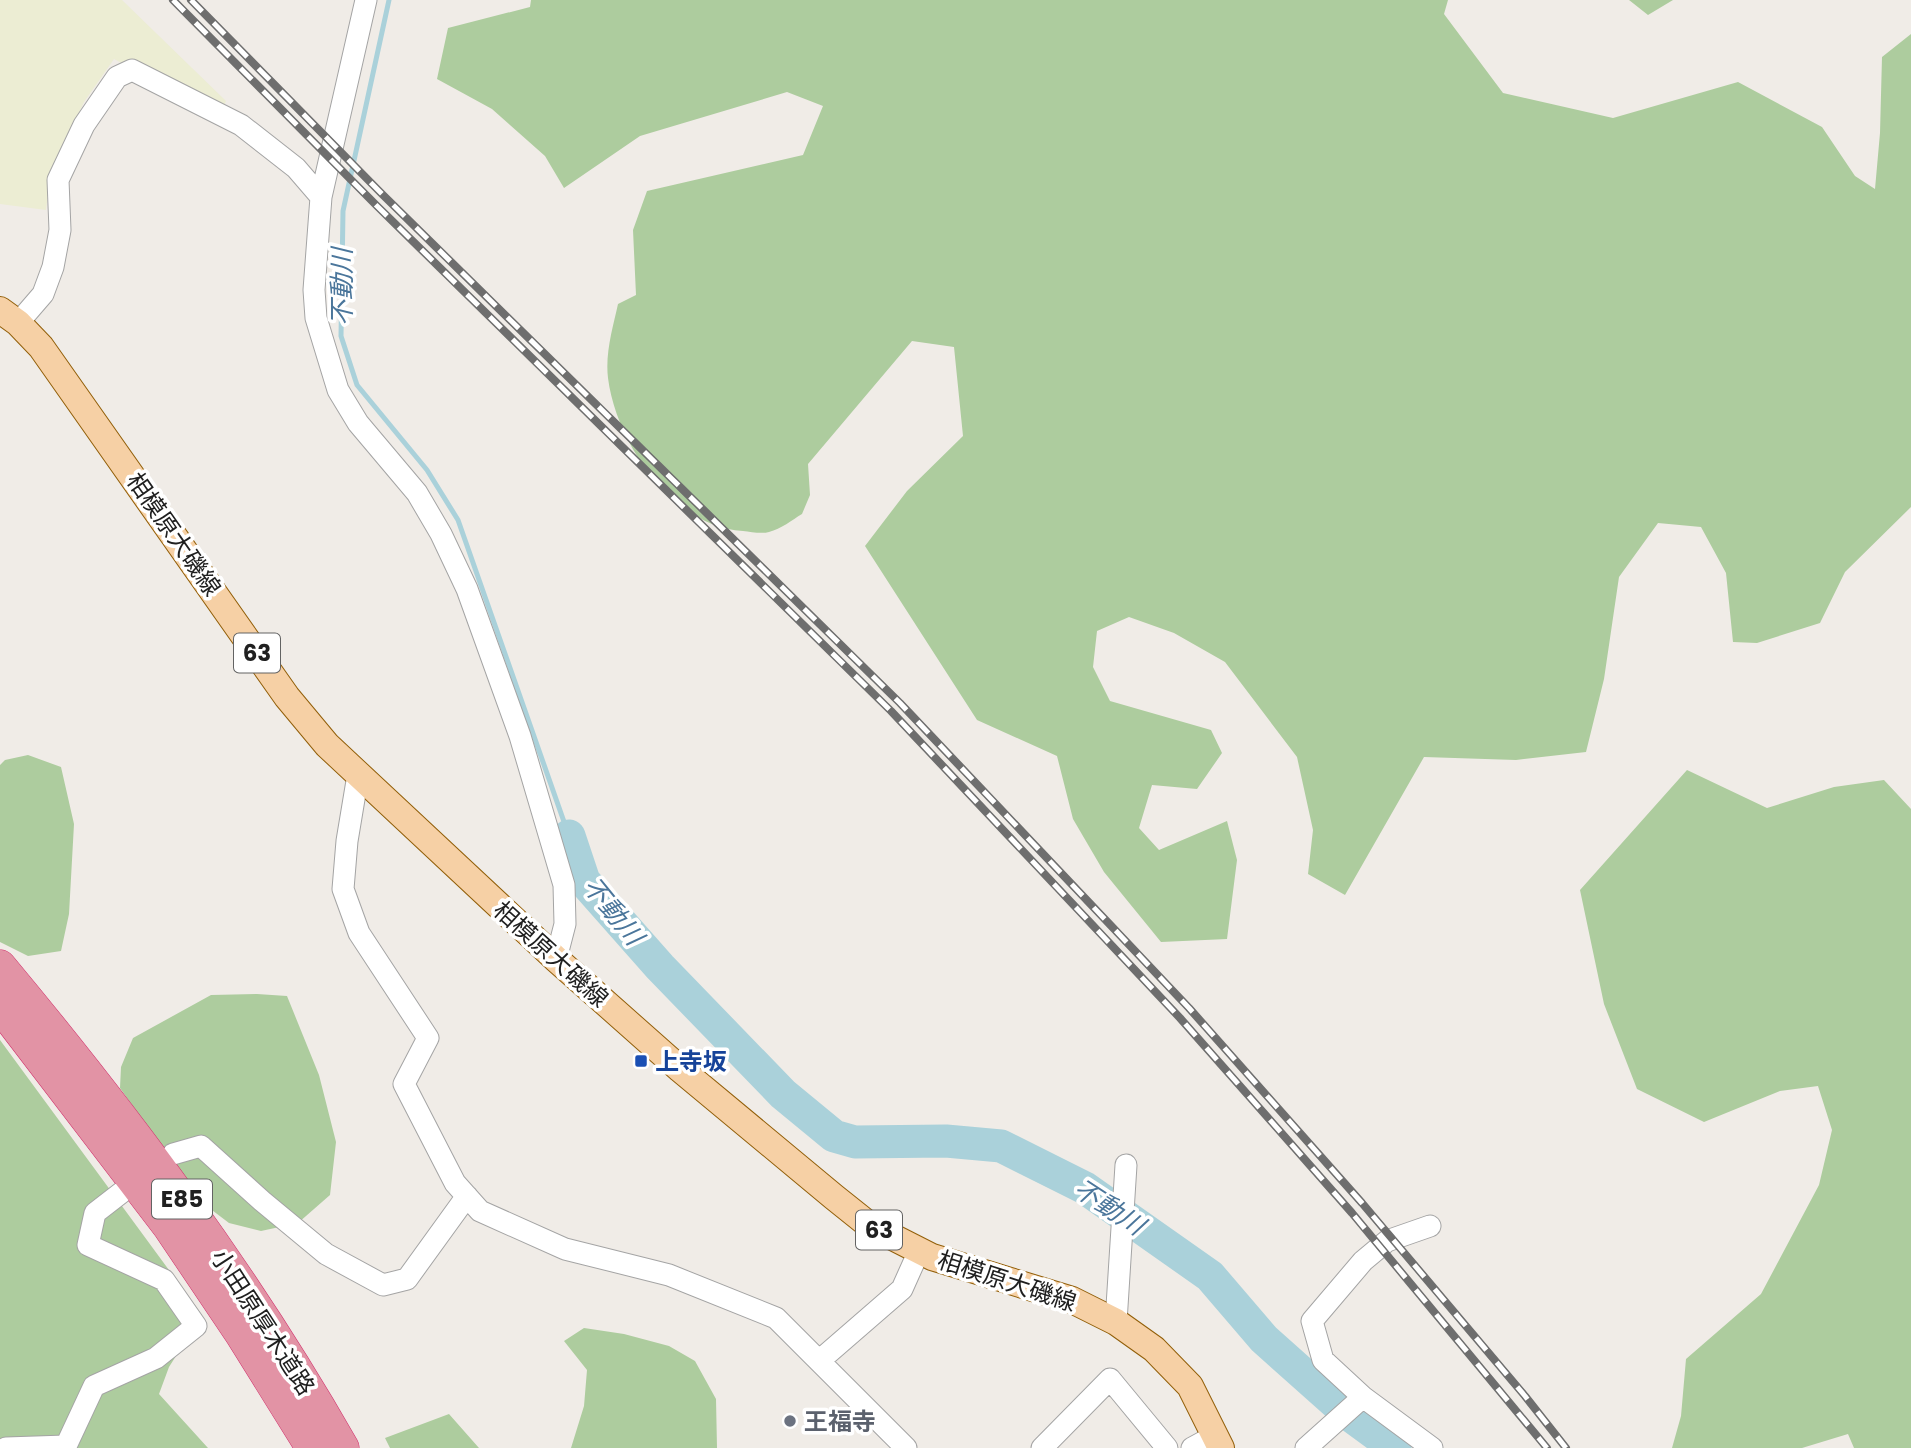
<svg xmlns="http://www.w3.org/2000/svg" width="1911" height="1448" font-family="Poppins,'Noto Sans JP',sans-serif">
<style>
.farmland{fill:#ecedd3}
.forest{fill:#adcc9e}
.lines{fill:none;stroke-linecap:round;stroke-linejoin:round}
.stream{stroke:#aad1da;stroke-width:5}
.river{stroke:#aad1da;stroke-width:33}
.minor-casing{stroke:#a4a4a4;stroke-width:23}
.major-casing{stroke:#925f09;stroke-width:28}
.highway-casing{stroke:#d0316d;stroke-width:33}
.minor{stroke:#fff;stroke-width:21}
.major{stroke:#f6d0a5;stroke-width:26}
.highway{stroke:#e293a5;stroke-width:32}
.rail-casing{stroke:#6e6e6e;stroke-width:8}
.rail{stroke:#fff;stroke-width:5;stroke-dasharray:16;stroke-linecap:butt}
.transit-dot{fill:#1a4fb4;stroke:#fff;stroke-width:2.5}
.worship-dot{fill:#6b7280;stroke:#fff;stroke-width:2.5}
.labels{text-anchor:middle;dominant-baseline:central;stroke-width:7;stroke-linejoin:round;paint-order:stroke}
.shield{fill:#fff;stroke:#636363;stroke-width:2}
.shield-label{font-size:23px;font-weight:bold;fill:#202020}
.street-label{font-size:24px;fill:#202020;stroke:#fff}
.transit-label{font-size:24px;font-weight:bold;fill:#164399;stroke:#fff;text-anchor:start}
.worship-label{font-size:24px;font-weight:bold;fill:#5b616d;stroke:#fff;text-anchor:start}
.water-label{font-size:26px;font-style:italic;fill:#4b769b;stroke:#fff}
</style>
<rect width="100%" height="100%" fill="#f0ece7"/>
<!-- farmland -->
<path class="farmland" d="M0,0H122L226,101L220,115L114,59L84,102L51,171L46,210L0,204Z"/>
<!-- forest -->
<path class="forest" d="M531,0H1448L1444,14L1503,93L1613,118L1738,82L1822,127L1855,176L1875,189L1880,133L1882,57L1911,34V507L1845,572L1820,623L1757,643L1733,642L1726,573L1701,527L1658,523L1619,577L1604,679L1586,752L1516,760L1424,757L1345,895L1308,874L1313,830L1297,757L1225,662L1174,633L1129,617L1097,631L1093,667L1110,701L1211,730L1222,753L1197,789L1152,785L1139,828L1159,850L1227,821L1237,860L1227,939L1161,942L1104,872L1073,819L1057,756L977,720L865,546L907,491L963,436L954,347L912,341L808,464L810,495L802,514C792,520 781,529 769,532C762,534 751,532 743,531C672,527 616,442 608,378C605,353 613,327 618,304L636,295L633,230L647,191L803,155L823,106L787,92L640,136L564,188L545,156L492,109L437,79L448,28L530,7Z
M1629,0H1673L1648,15Z
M28,755L61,767L74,824L69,914L61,951L28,956L0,942V765L5,760Z
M1687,770L1767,808L1834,787L1884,780L1911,809V1448H1854L1848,1434L1802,1448H1672L1681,1416L1686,1359L1761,1294L1819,1185L1832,1130L1818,1086L1780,1091L1704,1122L1637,1089L1604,1004L1580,890Z
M257,994L287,996L319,1075L336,1142L330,1195L298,1223L261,1231L229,1223L200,1201L120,1088L121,1067L133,1038L211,995Z
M0,1040L202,1315L169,1367L159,1394L208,1448H0Z
M584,1328L624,1334L669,1346L695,1361L716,1399L717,1448H571L584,1406L587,1370L564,1341Z
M449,1414L479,1448H390L385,1438Z"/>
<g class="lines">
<!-- stream -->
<path class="stream" d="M389,0L343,211L341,336L357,385L427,470L458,520L569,836"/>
<!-- river -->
<path class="river" d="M569,836L584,881L660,967L783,1094L834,1136L855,1142L946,1141L1001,1146L1085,1188L1210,1276L1264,1339L1347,1413L1395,1448"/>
<defs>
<path id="minor" d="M366,0L321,197L314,290L316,318L338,390L358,423L417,493L441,534L467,589L520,736L564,885L565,924L556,959
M18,323L43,294L53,267L60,230L58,180L84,125L117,77L132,70L241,125L296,168L321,197
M358,775L347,841L343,889L359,933L428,1038L404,1084L455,1183L480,1211L565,1249L669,1275L776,1318L906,1448
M173,1154L201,1146L262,1201L326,1254L383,1285L407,1279L467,1196
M1430,1226L1387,1241L1363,1261L1312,1321L1323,1360L1363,1397L1432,1448
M1116,1322L1126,1165
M819,1361L902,1289L919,1251
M6,1448L66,1446L94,1386L156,1358L196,1326L164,1280L88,1245L95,1213L126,1189
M1042,1448L1110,1379L1167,1448
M1192,1448L1216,1435
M1306,1448L1363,1397"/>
<path id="major" d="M0,310L18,323L41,347L287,697L327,745L556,959L680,1069L834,1197L869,1225L932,1257L1072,1300L1116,1322L1154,1349L1190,1386L1221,1448"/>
<path id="highway" d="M0,966C126,1117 245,1276 343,1448
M0,1006L169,1227L241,1334L312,1448"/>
</defs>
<!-- minor casing -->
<use href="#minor" class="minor-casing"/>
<!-- major casing -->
<use href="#major" class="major-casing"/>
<!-- highway casing -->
<use href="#highway" class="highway-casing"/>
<!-- minor -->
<use href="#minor" class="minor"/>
<!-- major -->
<use href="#major" class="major"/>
<!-- highway -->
<use href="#highway" class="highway"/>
<defs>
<path id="rail" d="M173,0L377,206L891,711L1180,1018L1352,1213L1547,1448
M191,0L383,195L900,703L1189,1008L1362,1203L1525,1396L1566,1448"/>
</defs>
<!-- rail casing -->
<use href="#rail" class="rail-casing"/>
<!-- rail -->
<use href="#rail" class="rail"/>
</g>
<!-- markers -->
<rect class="transit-dot" x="634" y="1054" width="14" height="14" rx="3.5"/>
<circle class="worship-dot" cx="790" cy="1421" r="7"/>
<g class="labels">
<!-- shield labels -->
<g class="shield">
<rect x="234" y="633.5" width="46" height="39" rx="5"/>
<rect x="152" y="1179.5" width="60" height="39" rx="5"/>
<rect x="856" y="1210.5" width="46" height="39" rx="5"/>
</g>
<g class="shield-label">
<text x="257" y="653">63</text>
<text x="182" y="1199">E85</text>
<text x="879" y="1230">63</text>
</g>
<!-- street labels -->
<g class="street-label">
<text transform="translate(174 534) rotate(55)">相模原大磯線</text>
<text transform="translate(551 954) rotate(42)">相模原大磯線</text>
<text transform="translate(1007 1281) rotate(18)">相模原大磯線</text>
<text transform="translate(263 1322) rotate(57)">小田原厚木道路</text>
</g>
<!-- transit labels -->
<g class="transit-label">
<text x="655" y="1061">上寺坂</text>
</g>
<!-- worship labels -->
<g class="worship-label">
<text x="804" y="1421">王福寺</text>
</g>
<!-- water labels -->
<g class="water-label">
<text transform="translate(342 287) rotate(-90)">不動川</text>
<text transform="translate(613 911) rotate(51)">不動川</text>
<text transform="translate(1109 1207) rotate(33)">不動川</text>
</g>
</g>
</svg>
